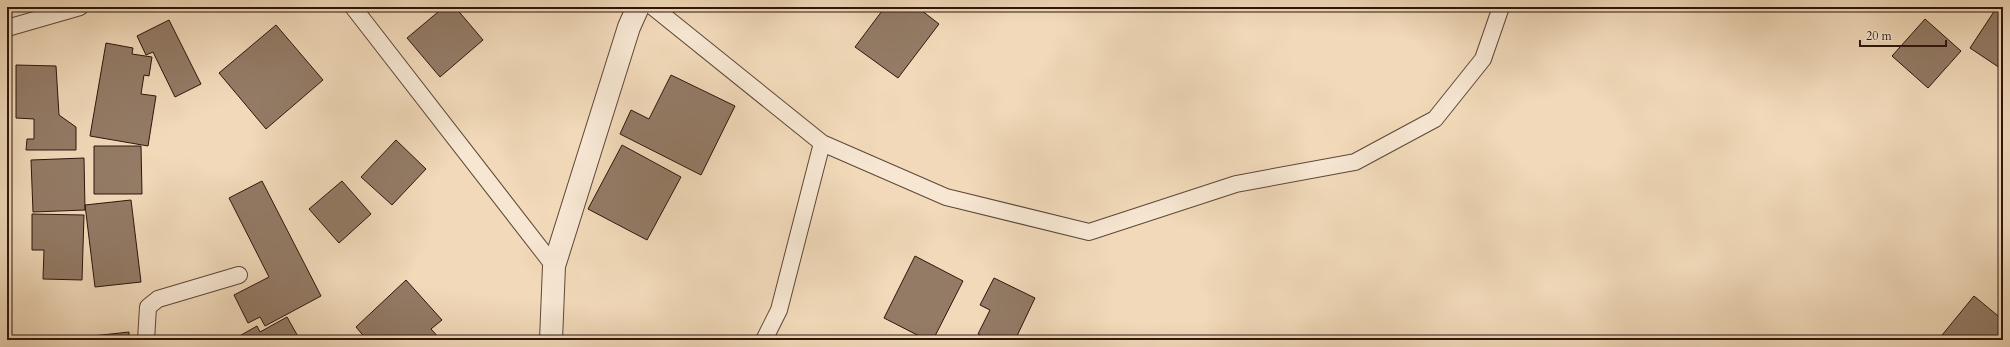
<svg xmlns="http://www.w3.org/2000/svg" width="2010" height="347" font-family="Cardo,serif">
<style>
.building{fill:#937b66;stroke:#2d160c}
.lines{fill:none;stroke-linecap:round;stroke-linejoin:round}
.service-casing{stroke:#5e4737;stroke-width:18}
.minor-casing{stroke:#5e4737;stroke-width:24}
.service{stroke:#f6e6d2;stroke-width:16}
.minor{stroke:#f6e6d2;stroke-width:22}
</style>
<rect width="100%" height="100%" fill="#f1d9b9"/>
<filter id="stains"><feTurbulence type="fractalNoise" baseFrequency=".005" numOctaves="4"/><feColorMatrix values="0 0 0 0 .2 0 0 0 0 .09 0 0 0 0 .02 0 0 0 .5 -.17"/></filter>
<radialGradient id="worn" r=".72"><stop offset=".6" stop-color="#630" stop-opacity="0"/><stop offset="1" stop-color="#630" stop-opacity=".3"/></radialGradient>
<!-- building -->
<path class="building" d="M28,7H54L31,15Z
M444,7H455L483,40L440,77L407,38Z
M885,7H917L939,24L898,78L855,47Z
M1997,7H2003V70L1970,48Z
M1925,19L1961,51L1928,88L1892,56Z
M169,20L201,84L175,97L153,52L146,55L137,36Z
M276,25L323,80L266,129L219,73Z
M106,43L133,48L132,54L152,57L149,76L144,75L141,94L156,96L148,146L90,136Z
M16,65L56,66L59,115L76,127V150H26L27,139H34V119L16,118Z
M671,75L735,106L701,175L620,134L631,110L649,119Z
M396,140L426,169L392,205L361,177Z
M622,145L681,177L647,240L588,209Z
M94,146H141L142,194H94Z
M84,158L85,210L33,212L31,160Z
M262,181L321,296L265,326L260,317L248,323L234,295L269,277L229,198Z
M342,181L371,214L339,243L309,209Z
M131,200L141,282L95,287L85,205Z
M32,214L84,215L82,280L43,279L44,250H32Z
M915,256L963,281L933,340H927L884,318Z
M994,278L1035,298L1015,340H991L978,334L990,310L980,305Z
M406,280L442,320L431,329L441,340H367L356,327Z
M1974,296L2003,320V340H1938Z
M287,317L300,340H237L236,338L257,326L260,332Z
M129,332V340H75L74,338Z"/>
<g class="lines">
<defs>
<path id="service" d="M353,7L554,266
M653,7L822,143L946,197L1089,232L1236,184L1355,162L1435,119L1483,59L1501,7
M7,28L80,7
M146,340L148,307L158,299L239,275
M764,340L779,310L822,143"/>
<path id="minor" d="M551,340L554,266L629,27L638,7"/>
</defs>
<!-- service casing -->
<use href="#service" class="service-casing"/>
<!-- minor casing -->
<use href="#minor" class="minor-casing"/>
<!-- service -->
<use href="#service" class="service"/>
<!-- minor -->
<use href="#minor" class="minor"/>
</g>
<!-- margin -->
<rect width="2010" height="347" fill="none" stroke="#f1d9b9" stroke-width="24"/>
<rect x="8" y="8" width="1994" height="331" fill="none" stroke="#2d160c" stroke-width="2"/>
<rect x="12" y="12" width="1986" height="323" fill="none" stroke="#2d160c"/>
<!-- scale -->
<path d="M1860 40v6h86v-6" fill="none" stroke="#2d160c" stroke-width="2"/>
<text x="1866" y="40" font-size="12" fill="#2d160c" stroke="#f6e6d2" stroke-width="3" paint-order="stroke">20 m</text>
<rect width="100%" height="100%" filter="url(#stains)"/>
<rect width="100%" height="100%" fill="url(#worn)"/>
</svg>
